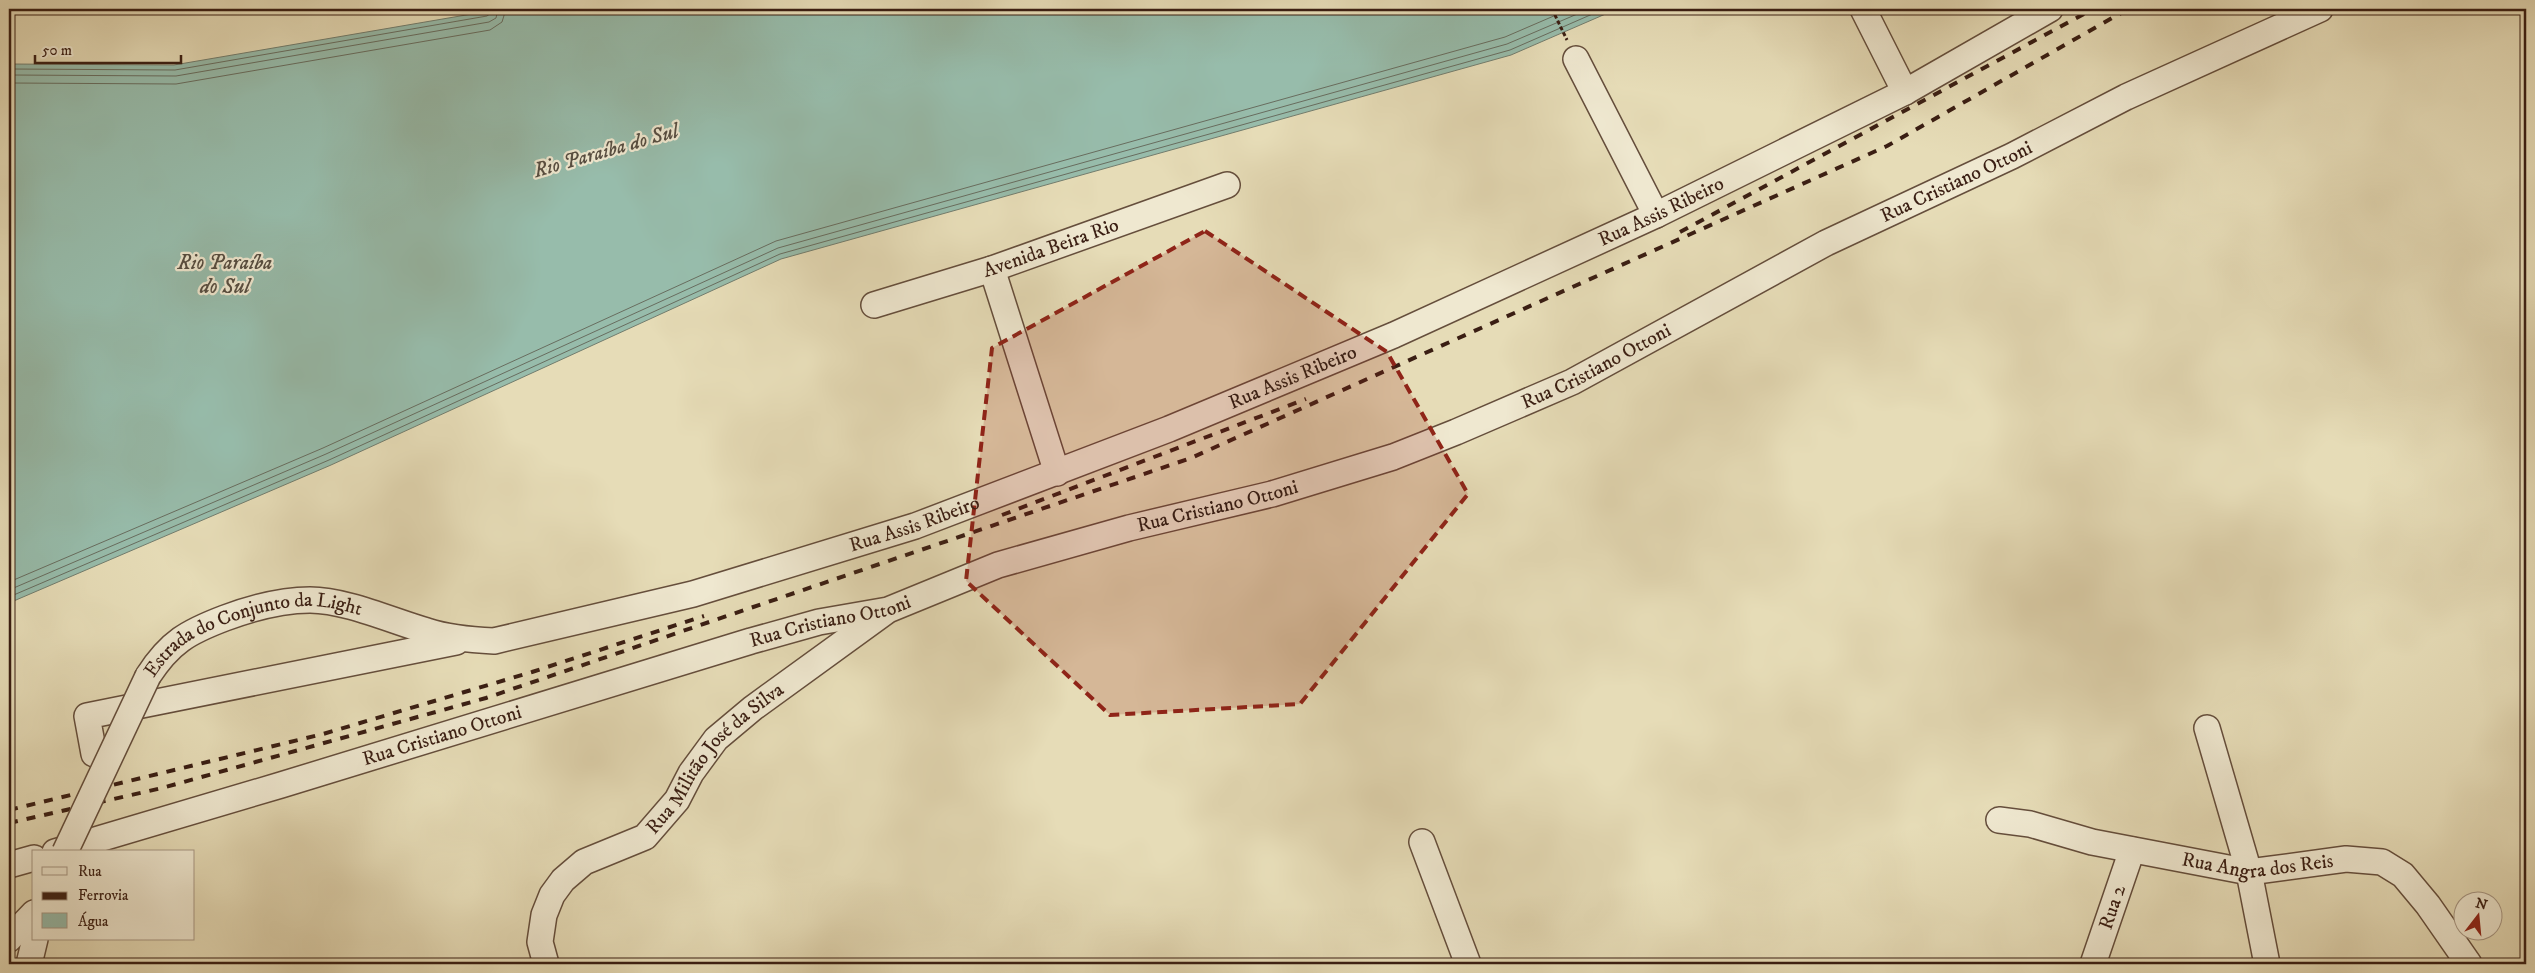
<svg xmlns="http://www.w3.org/2000/svg" width="2535" height="973" font-family="'IM FELL DW Pica',serif">
<style>
.water{fill:#97bcab;stroke:#727d6e}
.lines{fill:none;stroke-linecap:round;stroke-linejoin:round}
.shore{stroke:#686d5f;stroke-width:1}
.minor-casing{stroke:#654e3c;stroke-width:28}
.path{stroke:#3a1e13;stroke-width:3;stroke-dasharray:4 2.5;stroke-linecap:butt}
.minor{stroke:#efe8d0;stroke-width:25}
.rail{stroke:#3a1e13;stroke-width:4;stroke-dasharray:9 9;stroke-linecap:butt}
.minor-bridge-casing{stroke:#654e3c;stroke-width:28;stroke-linecap:butt}
.minor-bridge{stroke:#efe8d0;stroke-width:25}
.marked{fill:#8f2418;fill-opacity:0.2;stroke:#8f2418;stroke-width:4;stroke-dasharray:10 6;stroke-linejoin:round}
.labels{text-anchor:middle;dominant-baseline:central;stroke-width:4.5;stroke-linejoin:round;paint-order:stroke}
.street-label{font-size:20px;fill:#3a1e13;stroke:#efe8d0}
.water-label{font-size:21px;font-style:italic;fill:#564d41;stroke:#efe8d0}
</style>
<rect width="100%" height="100%" fill="#e6dcb7"/>
<filter id="stains"><feTurbulence type="fractalNoise" baseFrequency=".004" numOctaves="4"/><feColorMatrix values="0 0 0 0 .2 0 0 0 0 .09 0 0 0 0 .02 0 0 0 .5 -.17"/></filter>
<radialGradient id="worn" r=".72"><stop offset=".6" stop-color="#630" stop-opacity="0"/><stop offset="1" stop-color="#630" stop-opacity=".3"/></radialGradient>
<!-- water -->
<path class="water" d="M501,9H1617L1511,55L781,259L331,465L9,603V64L174,65Z"/>
<g class="lines">
<!-- shore -->
<path class="shore" d="M9,69L175,70L487,16L491,13L492,9
M9,75L176,76L489,22L496,18L498,9
M9,83L176,84L490,30L502,22L506,9
M9,582L323,448L776,241L1505,37L1570,9
M9,590L326,454L778,248L1507,44L1589,9
M9,597L329,460L780,254L1510,50L1604,9"/>
<defs>
<g id="minor">
<path d="M1863,9L1905,92"/>
<path d="M1576,59L1656,215"/>
<path d="M992,269L1057,473"/>
<path id="s1" d="M874,305L992,269L1227,185"/>
<path id="s2" d="M148,676C170,642 188,632 225,618C252,608 281,600 310,600C346,600 392,621 427,631C448,638 472,640 494,641L693,594L915,526L1169,429L1394,335L1656,215L1905,92L2050,9"/>
<path d="M2207,728L2249,872L2267,964"/>
<path d="M94,754L87,716L456,642"/>
<path id="s3" d="M1999,820L2030,824L2092,842L2249,872L2346,859L2382,862L2403,875L2428,905L2469,964"/>
<path d="M1422,842L1468,964"/>
<path id="s4" d="M55,852L281,785L751,641L819,622L888,610L998,565L1129,528L1272,494L1393,457L1456,432L1572,382L1826,243L2012,156L2126,97L2320,9"/>
<path d="M9,865L34,858"/>
<path d="M9,939L34,913"/>
<path d="M29,964L35,939"/>
<path id="s5" d="M546,964L540,942L544,915L552,895L563,880L584,862L645,837L677,800L691,773L716,739L753,708L884,613"/>
<path id="s6" d="M2093,964L2132,850"/>
</g>
</defs>
<!-- minor casing -->
<use href="#minor" class="minor-casing"/>
<!-- path -->
<path class="path" d="M1552,9L1567,40"/>
<!-- minor -->
<use href="#minor" class="minor"/>
<!-- rail -->
<path class="rail" d="M1680,232L2093,9
M1002,515L1306,399
M9,810L323,734L532,672L704,616
M9,823L162,788L486,698L1191,458L1887,146L2128,9"/>
<defs>
<path id="minor-bridge" d="M65,852L148,676"/>
</defs>
<!-- minor-bridge casing -->
<use href="#minor-bridge" class="minor-bridge-casing"/>
<!-- minor-bridge -->
<use href="#minor-bridge" class="minor-bridge"/>
</g>
<!-- marked area -->
<path class="marked" d="M1205,231L1387,352L1468,494L1300,704L1110,715L966,581L992,348Z"/>
<g class="labels">
<!-- street labels -->
<g class="street-label">
<text stroke="none"><textPath href="#s4" startOffset="2024">Rua Cristiano Ottoni</textPath></text>
<text stroke="none"><textPath href="#s2" startOffset="1622">Rua Assis Ribeiro</textPath></text>
<text stroke="none"><textPath href="#s1" startOffset="186">Avenida Beira Rio</textPath></text>
<text stroke="none"><textPath href="#s4" startOffset="1619">Rua Cristiano Ottoni</textPath></text>
<text stroke="none"><textPath href="#s2" startOffset="1218">Rua Assis Ribeiro</textPath></text>
<text stroke="none"><textPath href="#s4" startOffset="1214">Rua Cristiano Ottoni</textPath></text>
<text stroke="none"><textPath href="#s2" startOffset="812">Rua Assis Ribeiro</textPath></text>
<text stroke="none"><textPath href="#s4" startOffset="809">Rua Cristiano Ottoni</textPath></text>
<text stroke="none"><textPath href="#s2" startOffset="120">Estrada do Conjunto da Light</textPath></text>
<text stroke="none"><textPath href="#s4" startOffset="404">Rua Cristiano Ottoni</textPath></text>
<text stroke="none"><textPath href="#s5" startOffset="290">Rua Militão José da Silva</textPath></text>
<text stroke="none"><textPath href="#s3" startOffset="264">Rua Angra dos Reis</textPath></text>
<text stroke="none"><textPath href="#s6" startOffset="60">Rua 2</textPath></text>
</g>
<!-- water labels -->
<g class="water-label">
<text transform="translate(606 151) rotate(-16)">Rio Paraíba do Sul</text>
<text x="225" y="263">Rio Paraíba<tspan x="225" dy="24">do Sul</tspan></text>
</g>
</g>
<!-- margin -->
<rect width="2535" height="973" fill="none" stroke="#e6dcb7" stroke-width="30"/>
<rect x="10" y="10" width="2515" height="953" fill="none" stroke="#3a1e13" stroke-width="2.5"/>
<rect x="15" y="15" width="2505" height="943" fill="none" stroke="#3a1e13"/>
<!-- legend -->
<rect x="32" y="850" width="162" height="90" fill="#efe8d0" stroke="#a79784"/>
<rect x="42" y="867" width="25" height="8" fill="#efe8d0" stroke="#a79784"/>
<text x="78" y="876" font-size="15" fill="#3a1e13">Rua</text>
<rect x="42" y="892" width="25" height="8" fill="#3a1e13" stroke="#a79784"/>
<text x="78" y="900" font-size="15" fill="#3a1e13">Ferrovia</text>
<rect x="42" y="913" width="25" height="15" fill="#97bcab" stroke="#a79784"/>
<text x="78" y="926" font-size="15" fill="#3a1e13">Água</text>
<!-- north arrow -->
<g transform="translate(2478 916) rotate(16)"><circle r="24" fill="#efe8d0" stroke="#a79784"/>
<path d="M0-4L9 19L0 12L-9 19Z" fill="#8f2418"/>
<text y="-8" font-size="14" font-weight="bold" text-anchor="middle" fill="#3a1e13">N</text>
</g>
<!-- scale -->
<path d="M35 55v8h146v-8" fill="none" stroke="#3a1e13" stroke-width="2.5"/>
<text x="42" y="55" font-size="15" fill="#3a1e13" stroke="#efe8d0" stroke-width="4" paint-order="stroke">50 m</text>
<rect width="100%" height="100%" filter="url(#stains)"/>
<rect width="100%" height="100%" fill="url(#worn)"/>
</svg>
